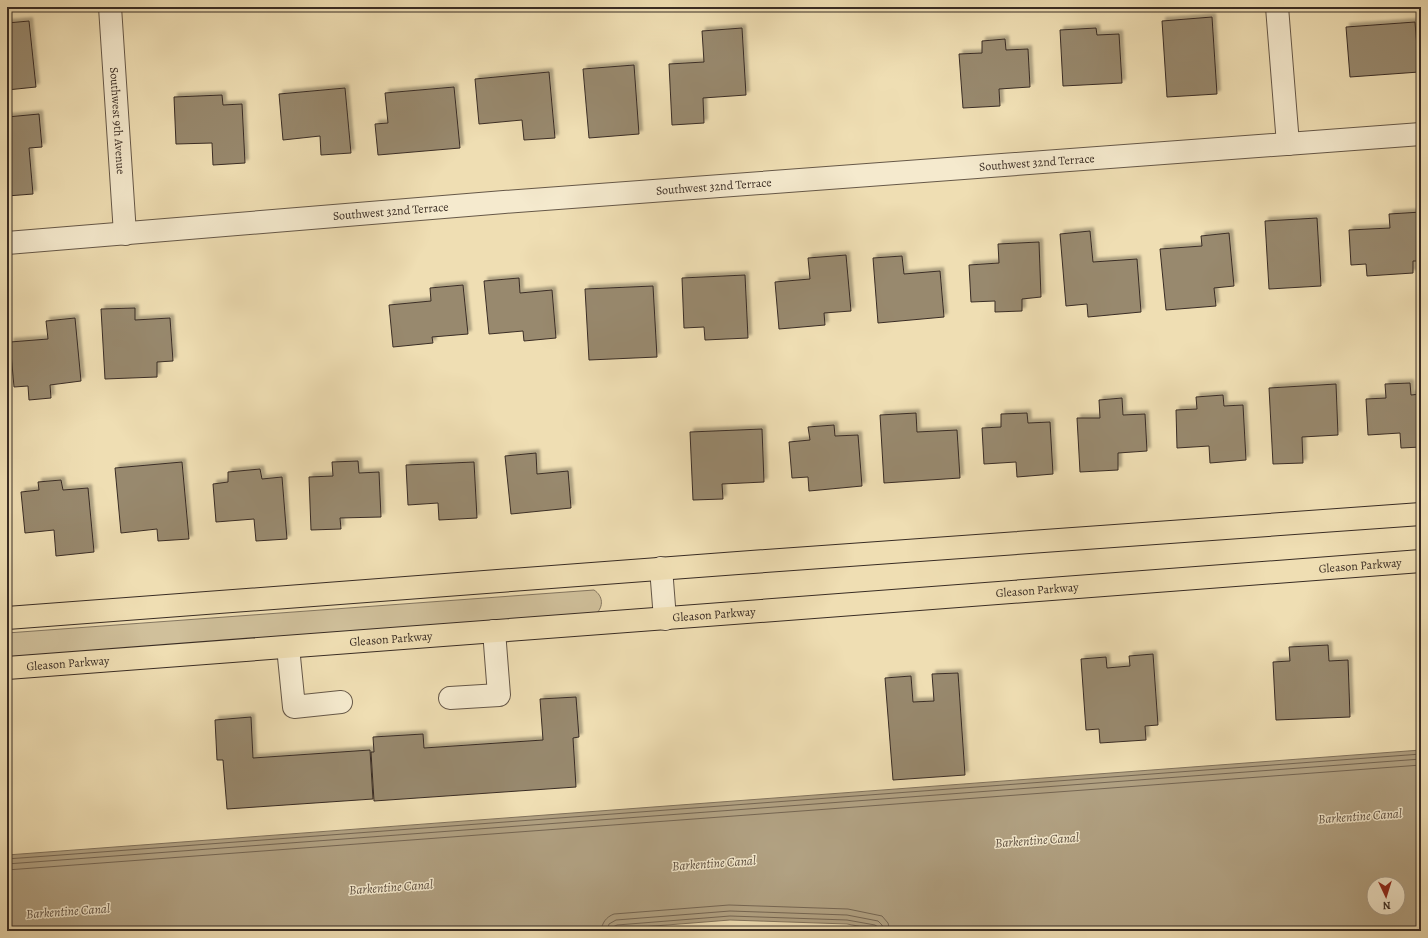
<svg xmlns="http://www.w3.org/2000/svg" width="1428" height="938" font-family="Alegreya,serif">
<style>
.green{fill:#d0c09b;stroke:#847660}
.water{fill:#b1a182;stroke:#81725c;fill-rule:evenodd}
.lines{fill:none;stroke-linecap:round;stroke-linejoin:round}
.shore{stroke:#756653;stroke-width:1}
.building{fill:#98896e;stroke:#392c24;filter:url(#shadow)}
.minor-casing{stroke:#665848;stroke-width:24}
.major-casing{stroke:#392c24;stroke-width:24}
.minor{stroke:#f5eace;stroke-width:22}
.major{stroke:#efdeb3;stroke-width:22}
.labels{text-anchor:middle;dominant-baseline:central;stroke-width:3;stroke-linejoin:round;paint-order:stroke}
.street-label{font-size:12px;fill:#392c24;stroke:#f5eace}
.water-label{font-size:13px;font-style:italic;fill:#5d4f40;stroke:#f5eace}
</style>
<defs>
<filter id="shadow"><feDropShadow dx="3.5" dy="-3.5" stdDeviation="1" flood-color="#0004"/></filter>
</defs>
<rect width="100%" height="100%" fill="#efdeb3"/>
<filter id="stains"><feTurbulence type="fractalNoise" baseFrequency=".005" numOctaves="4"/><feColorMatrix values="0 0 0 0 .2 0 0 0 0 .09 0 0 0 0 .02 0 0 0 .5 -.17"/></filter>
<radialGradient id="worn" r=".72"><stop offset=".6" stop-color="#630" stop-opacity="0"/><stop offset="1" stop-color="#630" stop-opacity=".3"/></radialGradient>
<!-- green -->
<path class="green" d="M594,590C603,596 604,606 596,614L7,657V633Z"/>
<!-- water -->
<path class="water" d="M1421,750V931H885L847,924L730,920L591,931H7V855ZM1374,884H1398V908H1374Z"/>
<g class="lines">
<!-- shore -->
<path class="shore" d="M7,859L1421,754
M7,864L1421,759
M7,870L1421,765
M601,931C602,923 606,917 614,914L729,905L848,909L882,916L888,923L890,931
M607,931L609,924L616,920L730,911L847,915L878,921L882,925L884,931
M612,931L613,927L617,925L730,916L847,920L875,925L878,927L879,931"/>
</g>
<!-- building -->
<path class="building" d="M1212,17L1217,94L1167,97L1162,21Z
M29,21L36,87L7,90V23Z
M1415,22L1419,72L1350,77L1346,27Z
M742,28L746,95L703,98L704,123L672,125L669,64L704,62L702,31Z
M1096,28L1097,35L1119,34L1122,83L1063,86L1060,30Z
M1005,39L1006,50L1028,49L1030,87L999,89L1000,106L963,108L959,54L982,53V41Z
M634,65L639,134L589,138L583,69Z
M549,72L555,138L524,140L522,120L479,124L475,79Z
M454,87L460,148L378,155L375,124L388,123L385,93Z
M345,88L351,153L321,155L320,136L283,140L279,94Z
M222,95L223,105L242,104L245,163L213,165L212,143L176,144L174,97Z
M39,114L42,147L29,148L33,194L7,196V117Z
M1421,212V261H1413V273L1367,276L1366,264L1351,265L1349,230L1390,228L1389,214Z
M1317,218L1321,286L1269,289L1265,221Z
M1090,231L1093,262L1137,259L1141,312L1088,317L1087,304L1066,306L1060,234Z
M1229,233L1234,286L1214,288L1216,306L1166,310L1160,249L1202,246L1201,236Z
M1039,242L1041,297L1022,299V311L995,312V301L971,302L969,265L999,263L998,244Z
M846,255L851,311L824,313L825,325L779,329L775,282L810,279L808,258Z
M902,256L904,274L940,271L944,317L878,323L873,258Z
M745,275L748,338L705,340L704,327L684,328L682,278Z
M519,278L520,293L552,290L556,338L524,341L523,331L489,334L484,281Z
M463,285L468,334L432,337L433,343L393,347L389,305L431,301L430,288Z
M653,286L657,357L589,360L585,289Z
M135,308V320L170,318L173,361L157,362V377L105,379L101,309Z
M75,318L81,381L50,385L51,398L29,400L28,386L14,387L10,342L48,339L46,321Z
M1410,383L1411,395L1421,394V447L1401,448L1400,433L1368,435L1366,399L1386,398L1385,384Z
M1336,384L1338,435L1302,437L1303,463L1273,464L1269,388Z
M1223,395L1224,406L1243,405L1246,460L1210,463L1209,446L1177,448L1176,410L1197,409L1196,397Z
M1122,398L1123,415L1145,414L1147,451L1118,453V470L1080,472L1077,418H1100L1099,400Z
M916,413L917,432L957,430L960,478L884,483L880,415Z
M1027,413L1028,423L1050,422L1053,474L1017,477L1016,462L984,464L982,428L1001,427V414Z
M834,425L835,436L858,435L862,486L809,491L808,477L792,478L789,442L810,440L808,427Z
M762,429L764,482L722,484L723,499L693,500L690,432Z
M536,453L537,474L568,471L571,508L511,514L505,456Z
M358,461L359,473L379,472L381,517L340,518L341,529L311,530L309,477L333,476L332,462Z
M182,462L189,539L158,541L157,529L121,533L115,468Z
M474,462L477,518L439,520L438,503L408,505L406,465Z
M260,469L262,479L282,477L287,539L256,541L254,519L216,522L213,484L228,482V472Z
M61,480L63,490L88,488L94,552L56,556L54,530L25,533L21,492L39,490L38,482Z
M1328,645L1329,661L1348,660L1350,717L1276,720L1273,662L1290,661L1289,647Z
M1153,654L1158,725L1145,726L1146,740L1100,743L1099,729L1086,730L1081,659L1106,657L1107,668L1130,666L1129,656Z
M958,673L965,775L893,780L885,678L911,676L913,702L934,701L932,674Z
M576,697L579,737L573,738L576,787L374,801L371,752H374L373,737L423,734L424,748L543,740L540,699Z
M251,717L253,758L370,750L373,799L227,809L223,760H217L215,720Z"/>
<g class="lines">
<defs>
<g id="minor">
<path id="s1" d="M110,7L125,234"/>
<path d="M1277,7L1288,144"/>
<path id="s2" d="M7,243L504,202L1421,134"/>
<path d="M661,568L665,619"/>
<path d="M288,647L294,707L341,702"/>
<path d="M450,698L499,695L494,631"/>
</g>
<g id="major">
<path d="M7,618L738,563L1421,514"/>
<path id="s3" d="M7,668L1421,561"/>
</g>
</defs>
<!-- minor casing -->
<use href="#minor" class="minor-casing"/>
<!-- major casing -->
<use href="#major" class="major-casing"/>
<!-- minor -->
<use href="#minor" class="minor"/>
<!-- major -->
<use href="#major" class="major"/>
</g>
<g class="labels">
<!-- street labels -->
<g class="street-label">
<text stroke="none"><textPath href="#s1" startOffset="114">Southwest 9th Avenue</textPath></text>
<text stroke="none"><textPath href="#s2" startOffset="1033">Southwest 32nd Terrace</textPath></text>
<text stroke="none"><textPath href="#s2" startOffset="709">Southwest 32nd Terrace</textPath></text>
<text stroke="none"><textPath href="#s2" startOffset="385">Southwest 32nd Terrace</textPath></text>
<text stroke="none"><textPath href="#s3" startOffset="1357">Gleason Parkway</textPath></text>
<text stroke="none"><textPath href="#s3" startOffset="1033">Gleason Parkway</textPath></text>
<text stroke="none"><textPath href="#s3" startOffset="709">Gleason Parkway</textPath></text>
<text stroke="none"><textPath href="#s3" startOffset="385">Gleason Parkway</textPath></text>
<text stroke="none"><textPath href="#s3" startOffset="61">Gleason Parkway</textPath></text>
</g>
<!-- water labels -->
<g class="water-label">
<text transform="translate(1360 816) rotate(-4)">Barkentine Canal</text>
<text transform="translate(1037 840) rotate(-4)">Barkentine Canal</text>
<text transform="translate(714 863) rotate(-4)">Barkentine Canal</text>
<text transform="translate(391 887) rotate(-4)">Barkentine Canal</text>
<text transform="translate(68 911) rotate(-4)">Barkentine Canal</text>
</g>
</g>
<!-- margin -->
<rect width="1428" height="938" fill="none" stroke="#efdeb3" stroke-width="24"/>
<rect x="8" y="8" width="1412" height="922" fill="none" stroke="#392c24" stroke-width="2"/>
<rect x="12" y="12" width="1404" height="914" fill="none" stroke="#392c24"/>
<!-- north arrow -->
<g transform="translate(1386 896) rotate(176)"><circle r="19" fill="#f5eace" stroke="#aa9e8a"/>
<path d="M0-3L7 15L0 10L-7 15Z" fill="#8f2418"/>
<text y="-6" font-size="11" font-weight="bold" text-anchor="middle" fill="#392c24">N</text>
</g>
<rect width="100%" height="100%" filter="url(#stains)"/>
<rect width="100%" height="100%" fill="url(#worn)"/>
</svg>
